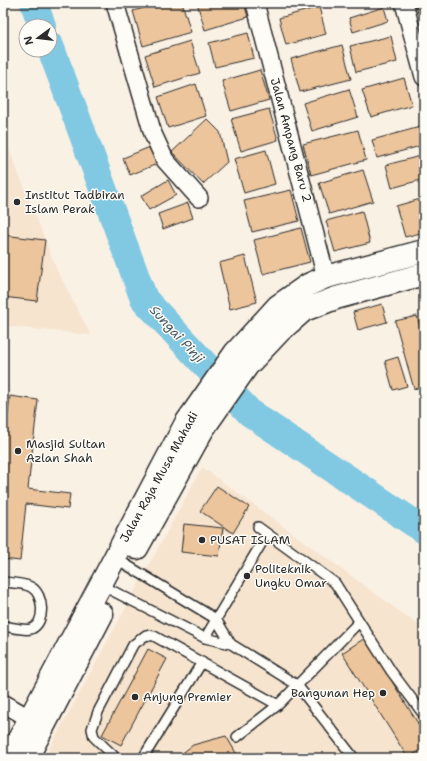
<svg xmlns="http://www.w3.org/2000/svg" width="427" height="761" font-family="'Shantell Sans',sans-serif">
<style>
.built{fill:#f6e4cf}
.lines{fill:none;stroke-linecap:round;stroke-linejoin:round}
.river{stroke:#81c8e2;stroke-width:28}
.building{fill:#ecc59c;stroke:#2b2b2b}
.service-casing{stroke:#2b2b2b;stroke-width:12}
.minor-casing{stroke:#2b2b2b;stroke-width:20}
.secondary-casing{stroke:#2b2b2b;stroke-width:25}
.service{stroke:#fdfcf7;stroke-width:9}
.minor{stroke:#fdfcf7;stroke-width:17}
.secondary{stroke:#fdfcf7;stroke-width:22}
.poi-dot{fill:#2b2b2b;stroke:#fdfcf7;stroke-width:1.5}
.labels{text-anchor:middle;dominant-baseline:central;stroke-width:3;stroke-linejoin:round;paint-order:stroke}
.street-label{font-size:12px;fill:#2b2b2b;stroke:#fdfcf7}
.poi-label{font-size:12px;fill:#2b2b2b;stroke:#fdfcf7;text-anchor:start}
.water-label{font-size:13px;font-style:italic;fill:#455a62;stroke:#fdfcf7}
</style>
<rect width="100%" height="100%" fill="#faf1e5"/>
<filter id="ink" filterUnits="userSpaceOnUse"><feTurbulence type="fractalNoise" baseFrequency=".025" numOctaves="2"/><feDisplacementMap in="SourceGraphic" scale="8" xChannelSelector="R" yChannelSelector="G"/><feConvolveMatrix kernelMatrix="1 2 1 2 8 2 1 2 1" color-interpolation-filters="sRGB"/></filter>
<g filter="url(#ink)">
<!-- built -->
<path class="built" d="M3,134L57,270L91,335L3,326Z
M202,467L424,629V758H44Z"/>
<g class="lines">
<!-- river -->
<path class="river" d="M34,3L42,26
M50,46L144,299L250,413L424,530"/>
</g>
<!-- building -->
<path class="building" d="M162,3H182L191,32L143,46L133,11Z
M197,3H244L248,17L205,30Z
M415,3H424V11L418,13Z
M319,7L326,34L286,45L279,18Z
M384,7L388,21L353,32L349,18Z
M248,33L254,58L215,67L209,43Z
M391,36L397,62L356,72L350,46Z
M190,41L200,73L155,87L145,55Z
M342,45L351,79L300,92L291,59Z
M260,70L269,100L231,111L222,81Z
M404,78L412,105L371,117L362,90Z
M196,84L206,116L168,128L158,97Z
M349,89L358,117L312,131L303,103Z
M269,109L278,140L241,151L231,119Z
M207,119L220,132L227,162L203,184L172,152Z
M420,127L424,145L377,158L372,140Z
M358,130L366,160L311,175L303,144Z
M150,147L157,164L130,175L123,158Z
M266,150L275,184L244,193L234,159Z
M424,155V179L392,188L386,165Z
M363,170L373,201L329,214L319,183Z
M168,180L176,195L149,210L141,196Z
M291,190L299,221L252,232L244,201Z
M424,198V232L405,237L396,206Z
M188,203L193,218L163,229L158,214Z
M362,211L370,243L335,252L326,221Z
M301,228L310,262L263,274L254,240Z
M3,235L45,240L37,301L3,297Z
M245,256L257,302L230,309L219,263Z
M424,289V306L419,290Z
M382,304L387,322L358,330L353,312Z
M417,316L424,343V386L414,389L395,321Z
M398,357L407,386L393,390L385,361Z
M10,396L38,400L28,489L70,494L68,509L26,504L20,561L3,559V413L8,414Z
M217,486L249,507L233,533L200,511Z
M184,524L223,528L219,556L181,552Z
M365,638L424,733V748L408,758L342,653Z
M148,649L167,659L121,745L102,735Z
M226,736L239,758H176L193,745Z"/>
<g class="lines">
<defs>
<path id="service" d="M258,527L335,583L391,671L424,715
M115,558L216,619L231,644
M3,582C11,583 23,583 31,587C44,594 46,623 31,629C24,631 11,627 3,626
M101,585L205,638L231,644L297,685L354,758
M205,638L267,534
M237,737L278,705L359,622
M116,758L94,737L92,729L98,712L133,645L146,635L154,636L278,705
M143,758L202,662"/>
<path id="minor" d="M115,3L153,134L165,160L199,198
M255,3L326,277
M404,3L424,77
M3,703L39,724"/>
<path id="secondary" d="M137,548L203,429L247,366L280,331L304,310L336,298L424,274
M9,758L186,423L235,353L278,306L308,285L326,277L424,251
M27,758L102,614"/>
</defs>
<!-- service casing -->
<use href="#service" class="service-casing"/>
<!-- minor casing -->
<use href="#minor" class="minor-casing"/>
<!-- secondary casing -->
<use href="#secondary" class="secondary-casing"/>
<!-- service -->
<use href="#service" class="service"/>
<!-- minor -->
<use href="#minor" class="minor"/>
<!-- secondary -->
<use href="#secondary" class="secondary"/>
</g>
</g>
<!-- markers -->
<g class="poi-dot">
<circle cx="17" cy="202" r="4"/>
<circle cx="18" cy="451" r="4"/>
<circle cx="202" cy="540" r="4"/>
<circle cx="247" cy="576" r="4"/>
<circle cx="383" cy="693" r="4"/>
<circle cx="135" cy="697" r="4"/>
</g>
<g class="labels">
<!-- street labels -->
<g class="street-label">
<text transform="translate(291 140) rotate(75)">Jalan Ampang Baru 2</text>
<text transform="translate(159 477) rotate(-61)">Jalan Raja Musa Mahadi</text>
</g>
<!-- poi labels -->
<g class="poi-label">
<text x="25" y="195">Institut Tadbiran<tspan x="25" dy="14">Islam Perak</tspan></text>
<text x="26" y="444">Masjid Sultan<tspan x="26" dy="14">Azlan Shah</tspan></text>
<text x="210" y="540">PUSAT ISLAM</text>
<text x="255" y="569">Politeknik<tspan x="255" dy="14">Ungku Omar</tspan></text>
<text x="375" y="693" text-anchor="end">Bangunan Hep</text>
<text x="143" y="697">Anjung Premier</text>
</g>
<!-- water labels -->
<g class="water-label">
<text transform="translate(177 334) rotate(47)">Sungai Pinji</text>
</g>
</g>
<!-- margin -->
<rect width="427" height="761" fill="none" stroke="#fdfcf7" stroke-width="16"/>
<rect x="8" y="8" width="411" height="745" fill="none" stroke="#2b2b2b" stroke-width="1.5" filter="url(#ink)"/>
<!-- north arrow -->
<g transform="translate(38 38) rotate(255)"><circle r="19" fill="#fdfcf7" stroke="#a9a8a5"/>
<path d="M0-3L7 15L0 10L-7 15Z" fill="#2b2b2b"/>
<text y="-6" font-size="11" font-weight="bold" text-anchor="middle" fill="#2b2b2b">N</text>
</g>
</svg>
